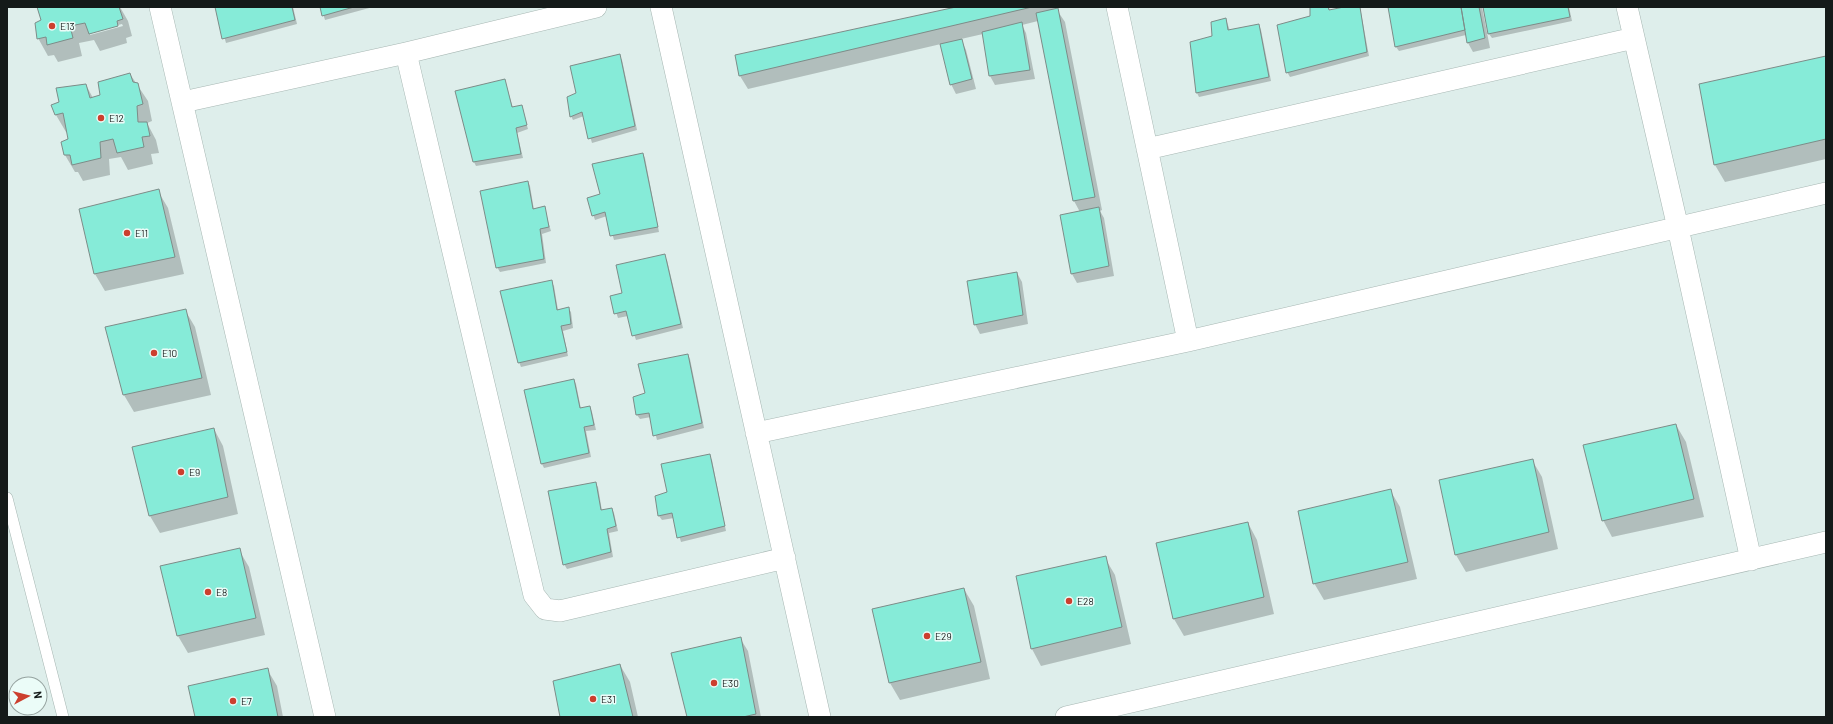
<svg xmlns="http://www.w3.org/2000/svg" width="1833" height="724" font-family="Barlow,sans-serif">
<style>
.shadow{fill:#0003;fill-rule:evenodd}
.building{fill:#86ebd8;stroke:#7d8c88}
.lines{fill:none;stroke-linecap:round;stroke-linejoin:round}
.service-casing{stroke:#a7b7b3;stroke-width:12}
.minor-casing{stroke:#a7b7b3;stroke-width:22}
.service{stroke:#fff;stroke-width:11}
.minor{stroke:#fff;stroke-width:21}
.poi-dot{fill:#cc3f2e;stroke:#ebfcf8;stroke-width:1.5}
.labels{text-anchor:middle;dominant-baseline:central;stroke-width:3;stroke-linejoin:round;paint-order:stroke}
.poi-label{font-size:10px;fill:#141a19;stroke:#ebfcf8;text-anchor:start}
</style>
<rect width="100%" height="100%" fill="#deeeeb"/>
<!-- shadow -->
<path class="shadow" d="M37,7H120L128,21L132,36L126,38L127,43L100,51L94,40L79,43L82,56L58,62L54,55L48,56L38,38L42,21ZM122,24L123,26L90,35V32Z
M216,7H293L297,24L226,43Z
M321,7H373L325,20Z
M960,7H1055L1065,22L1102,210L1100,211L1104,218L1114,276L1077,283L1072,274L1080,212L1074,201L1038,21L1022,25L1026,33L1035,79L995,85L990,76L983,34L961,39L966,50L976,89L956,94L951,84L941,44L748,89L740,76Z
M1311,7H1329L1330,11L1349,7H1360L1369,56L1290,77L1287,72L1311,16Z
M1389,7H1482L1490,48L1473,52L1468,43L1466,35L1399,51L1396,47Z
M1484,7H1569L1572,21L1492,38L1489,34Z
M1226,19L1230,31L1259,25L1261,30L1271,81L1199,97L1197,93L1191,43L1213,37Z
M619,55L622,60L637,130L592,143L584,116L573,120L571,116Z
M1826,57V159L1725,182L1715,165L1700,85Z
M130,74L148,101L152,121L147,123L156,140L159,153L151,154L153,164L128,170L121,157L109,159L110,175L83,181L78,172H75L65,155L69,139L68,131L66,132L56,115L60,102L86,85L93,98L102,96Z
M505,81L513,108L521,106L528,129L517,133L523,158L476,166L474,162Z
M643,154L645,158L659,232L614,240L607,216L595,220L588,199L601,195Z
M528,182L530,186L534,210L544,208L551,231L542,234L546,263L500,272L497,267Z
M158,191L168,208L184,274L105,291L95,274L80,210Z
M664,255L667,260L683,328L636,340L628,316L618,318L611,297L623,294Z
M1017,273L1022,282L1028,324L980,334L975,324Z
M551,281L554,286L558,310L568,308L571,312L573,328L563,331L568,356L521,367L519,362Z
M185,310L195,327L211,395L134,412L124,395Z
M688,355L690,359L704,428L657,440L651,417L640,419L637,415L634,397L646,394Z
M574,380L576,384L581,409L590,407L592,412L596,430L586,431L591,457L544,468L542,464L525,391Z
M1676,425L1686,442L1704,517L1612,537L1603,520Z
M214,429L223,446L238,514L160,533L150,516Z
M709,455L712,460L726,531L681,542L674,518L662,520L659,516L668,493Z
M1532,460L1542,477L1558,549L1466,572L1456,555Z
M595,483L598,487L602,511L612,509L614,513L618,531L609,533L613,557L567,569L564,564Z
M1390,490L1400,507L1417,579L1324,600L1314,583Z
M1248,523L1257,540L1274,614L1184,636L1174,619L1158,543Z
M239,550L249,567L265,635L188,653L178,636L162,567Z
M1105,558L1115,575L1131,644L1041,666L1032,649Z
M964,589L974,606L990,679L900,700L890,683L874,610Z
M740,638L748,651L761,717H688Z
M620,665L630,682L638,717H561Z
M267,669L277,686L283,717H196Z"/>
<!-- building -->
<path class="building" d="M37,7H119L123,19L117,21L118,26L89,34L85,23L70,26L73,38L47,45L46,37L37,39L35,23L41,20Z
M215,7H292L295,20L222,39Z
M320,7H354L322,16Z
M956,7H1032L739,76L735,55Z
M1310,7H1328L1329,10L1344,7H1360L1367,52L1286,73L1277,25L1310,16Z
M1388,7H1461L1465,30L1395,47Z
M1461,7H1479L1485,38L1467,43Z
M1483,7H1568L1570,17L1488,34Z
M1058,8L1095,197L1073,201L1036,13Z
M1226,18L1228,30L1259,24L1269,77L1196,93L1190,42L1212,36L1211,22Z
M1022,22L1030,70L989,76L982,32Z
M962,39L972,79L950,85L940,44Z
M620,54L635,126L588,139L582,112L570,117L567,97L576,93L570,66Z
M1826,56V139L1714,165L1699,84Z
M130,73L133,82L138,83L143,104L137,106L138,122H147L150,136L142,137L144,147L117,153L113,139L100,142L101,158L72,165L70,155H64L61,142L68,139L63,113L55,115L51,105L59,102L56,88L86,84L90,98L100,95L98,82Z
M505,79L512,107L522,105L527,125L516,128L521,154L473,162L455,91Z
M643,153L658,227L610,236L605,212L592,216L587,198L600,194L592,164Z
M528,181L533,209L545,206L549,227L540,229L544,259L496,268L480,191Z
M159,189L175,257L94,274L79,209Z
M1099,207L1109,266L1071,274L1060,215Z
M665,254L681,324L632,336L626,311L614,314L610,296L622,293L616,265Z
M1017,272L1023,315L974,325L967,281Z
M552,280L557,310L569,307L571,324L561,326L567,352L518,363L500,291Z
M186,309L202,378L123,395L105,327Z
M688,354L702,423L653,436L649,413L636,415L633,397L645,393L638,364Z
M574,379L580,408L590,406L594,425L584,427L589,453L541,464L524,390Z
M1676,424L1694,499L1602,521L1583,445Z
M214,428L228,497L149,516L132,447Z
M710,454L725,526L677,538L672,513L658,516L655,496L667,492L661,464Z
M1533,459L1549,532L1455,555L1439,480Z
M596,482L601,510L612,508L616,526L607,529L611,552L563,565L548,491Z
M1391,489L1408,562L1313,584L1298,511Z
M1248,522L1264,597L1173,619L1156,543Z
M240,548L256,618L177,636L160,566Z
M1106,556L1122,627L1031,649L1016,576Z
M964,588L981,662L889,683L872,609Z
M741,637L756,714L743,717H687L671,653Z
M620,664L633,717H560L553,681Z
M268,668L278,717H195L188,686Z"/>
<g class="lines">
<defs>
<path id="service" d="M7,498L63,717"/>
<path id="minor" d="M160,7L325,717
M661,7L820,717
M1117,7L1188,341
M1627,7L1678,228L1751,560
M406,53L534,595L545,609L560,611L785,558
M183,102L406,53L596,7
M1147,149L1634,38
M756,433L1188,341L1826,193
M1066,717L1826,542"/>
</defs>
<!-- service casing -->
<use href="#service" class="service-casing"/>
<!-- minor casing -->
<use href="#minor" class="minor-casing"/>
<!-- service -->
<use href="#service" class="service"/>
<!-- minor -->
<use href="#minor" class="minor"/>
</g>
<!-- markers -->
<g class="poi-dot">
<circle cx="52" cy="26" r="4"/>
<circle cx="101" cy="118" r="4"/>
<circle cx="127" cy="233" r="4"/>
<circle cx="154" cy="353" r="4"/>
<circle cx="181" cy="472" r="4"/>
<circle cx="208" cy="592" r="4"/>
<circle cx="1069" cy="601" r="4"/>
<circle cx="927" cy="636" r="4"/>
<circle cx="714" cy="683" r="4"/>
<circle cx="593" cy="699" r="4"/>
<circle cx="233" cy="701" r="4"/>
</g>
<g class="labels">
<!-- poi labels -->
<g class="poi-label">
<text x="60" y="26">E13</text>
<text x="109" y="118">E12</text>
<text x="135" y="233">E11</text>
<text x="162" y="353">E10</text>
<text x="189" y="472">E9</text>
<text x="216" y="592">E8</text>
<text x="1077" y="601">E28</text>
<text x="935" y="636">E29</text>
<text x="722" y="683">E30</text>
<text x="601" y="699">E31</text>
<text x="241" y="701">E7</text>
</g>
</g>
<!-- border -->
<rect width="1833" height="724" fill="none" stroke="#141a19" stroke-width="16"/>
<!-- north arrow -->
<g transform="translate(28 696) rotate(83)"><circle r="19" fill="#ebfcf8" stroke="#95a29f"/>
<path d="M0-3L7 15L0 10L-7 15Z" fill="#cc3f2e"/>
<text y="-6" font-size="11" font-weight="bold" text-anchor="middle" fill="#141a19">N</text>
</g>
</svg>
